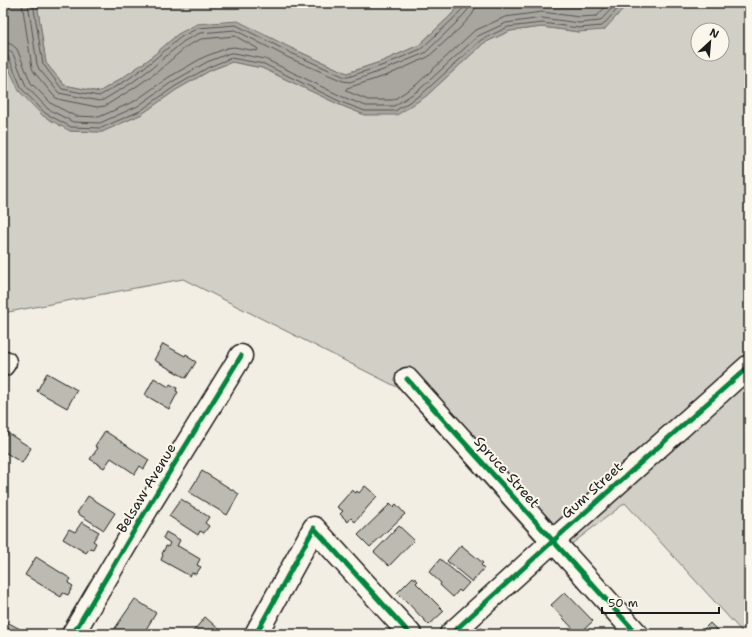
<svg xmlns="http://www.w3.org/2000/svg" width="752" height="637" font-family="'Shantell Sans',sans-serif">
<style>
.green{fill:#d2cfc6;stroke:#777671;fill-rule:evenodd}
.water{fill:#a9a6a0;stroke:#716f6b}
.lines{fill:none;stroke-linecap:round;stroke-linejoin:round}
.shore{stroke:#545351;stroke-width:1}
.building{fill:#bdbab1;stroke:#1c1c1c}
.minor-casing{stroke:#1c1c1c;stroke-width:25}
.minor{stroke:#fbf7ec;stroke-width:22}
.cycleway-casing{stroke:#fbf7ec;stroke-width:8}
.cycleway{stroke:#00873e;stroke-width:5}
.labels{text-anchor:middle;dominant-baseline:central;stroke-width:4;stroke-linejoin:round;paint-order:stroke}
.street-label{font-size:14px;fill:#1c1c1c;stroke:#fbf7ec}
</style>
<rect width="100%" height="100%" fill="#f2eee4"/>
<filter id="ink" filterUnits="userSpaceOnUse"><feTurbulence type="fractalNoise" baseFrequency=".025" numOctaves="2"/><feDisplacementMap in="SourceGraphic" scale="8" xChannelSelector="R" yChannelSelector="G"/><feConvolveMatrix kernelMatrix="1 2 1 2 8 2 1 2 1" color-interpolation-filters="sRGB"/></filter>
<g filter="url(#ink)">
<!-- green -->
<path class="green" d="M37,3H462L449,17L419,45L383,61L347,73L293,49L178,34L148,60L125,76L99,92L64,85L46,63Z
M627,3H749V634H744L625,503L552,559L399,388L183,279L3,313V47L4,57L70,131L102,132L142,114L176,90L211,70L232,62L262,68L340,105L365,115L425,97L484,43L510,31L542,27L579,32L624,8ZM698,30H722V54H698Z"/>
<!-- water -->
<path class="water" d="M3,3H37L46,63L64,85L99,92L125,76L148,60L178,34L197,24L238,21L293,49L347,73L383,61L419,45L449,17L462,3H627L624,8L604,30L579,32L542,27L510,31L484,43L425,97L397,115H365L340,105L262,68L232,62L211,70L176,90L142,114L102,132L70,131L43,116L19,91L4,57L3,47Z"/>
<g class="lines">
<!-- shore -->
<path class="shore" d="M28,3L37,64L39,69L59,93L99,101L103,100L130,84L153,67L184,41L200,33L235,30L289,58L343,81L350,82L386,69L425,53L456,23L467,11L469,7L470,3
M33,3L43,64L62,89L99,96L101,95L127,80L150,63L181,37L198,28L236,25L291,53L345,77H348L384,65L421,49L452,20L464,7L465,3
M476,3L475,9L472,15L460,28L428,57L388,75L347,88L346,89V91L368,100H393L416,85L474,31L505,17L542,12L579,17L597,16L609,3
M3,43L11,44L17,49L31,83L52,104L75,116L99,117L135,101L169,77L204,57L227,48L234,47L256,51L258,50L257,48L235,36L201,39L187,46L157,72L134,88L105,106L97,107L62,100L56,98L53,95L34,72L32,68L22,3
M3,49L8,50L13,54L26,86L48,109L73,122L100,123L138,106L172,82L207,62L230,53H234L265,59L343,97L366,106H394L419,90L478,36L506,23L542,18L579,23L600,21L617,3
M3,54H6L8,56L22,89L45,113L71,127L101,128L140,111L174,87L209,67L231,58L264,64L341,102L365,111H395L422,94L481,40L508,27L542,23L579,28L602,26L623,3"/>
</g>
<!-- building -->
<path class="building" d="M163,344L185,356L186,354L189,356L188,357L196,362L186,378L154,360Z
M47,373L77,390L67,408L37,391Z
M154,378L169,387L170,384L177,388L176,391L178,392L169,409L145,395Z
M3,430L31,448L22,463L3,451Z
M105,431L149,460L144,469L140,466L135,474L111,458L104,468L90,459L98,448L95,446Z
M202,471L239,494L227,515L189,492Z
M365,486L377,496L355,522L351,518L348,522L340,514L343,511L337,507L352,490L356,493L357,491L359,493Z
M88,496L115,513L104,530L77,513Z
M181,499L209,517L205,523L209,526L204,533L200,531L198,535L169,516Z
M390,504L393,507L396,504L405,514L370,547L358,535Z
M82,522L99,532L93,541L96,543L93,549L90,548L86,553L63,539L69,529L75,532Z
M399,526L414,540L389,566L374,552Z
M166,532L180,540L177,546H178L200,559L197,565L201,567L196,574L192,573L190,576L161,560L163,555L162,554L166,546L168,547L170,543L163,538Z
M461,545L483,563L481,565L484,568L472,582L447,561Z
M36,557L71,579L68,583L73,586L68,595L63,593L61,597L25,575Z
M440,559L469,583L461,592L459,590L453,597L440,585L441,583L429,572Z
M413,577L418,581L416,583L444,611L429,625L404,599H403L397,593Z
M565,592L593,621L579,634H578L551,605Z
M135,599L156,613L143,634H111Z
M205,617L213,624L224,634H191Z
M5,621L20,629L28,634H3V625Z
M710,623L721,634H699Z
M481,628L488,634H475Z"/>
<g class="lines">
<defs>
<path id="minor" d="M3,365L5,362
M407,379L637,634
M73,634L151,502L241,356
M256,634L314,528L410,634
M451,634L553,541L749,366"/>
</defs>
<!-- minor casing -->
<use href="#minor" class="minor-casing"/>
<!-- minor -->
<use href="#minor" class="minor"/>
<defs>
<path id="cycleway" d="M407,379L637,634
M73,634L151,502L241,356
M256,634L314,528L410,634
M451,634L553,541L749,366"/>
</defs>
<!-- cycleway casing -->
<use href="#cycleway" class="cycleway-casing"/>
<!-- cycleway -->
<use href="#cycleway" class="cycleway"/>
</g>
</g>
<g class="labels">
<!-- street labels -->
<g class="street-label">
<text transform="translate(507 472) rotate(48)">Spruce Street</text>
<text transform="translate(146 488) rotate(-59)">Belsaw Avenue</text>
<text transform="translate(592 490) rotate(-42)">Gum Street</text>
</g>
</g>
<!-- margin -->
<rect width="752" height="637" fill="none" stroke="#fbf7ec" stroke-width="16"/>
<rect x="8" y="8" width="736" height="621" fill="none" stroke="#1c1c1c" stroke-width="1.5" filter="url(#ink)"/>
<!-- north arrow -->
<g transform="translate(710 42) rotate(26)"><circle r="19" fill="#fbf7ec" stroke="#a29f99"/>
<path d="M0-3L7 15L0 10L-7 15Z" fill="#1c1c1c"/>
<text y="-6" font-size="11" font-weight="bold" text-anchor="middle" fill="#1c1c1c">N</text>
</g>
<!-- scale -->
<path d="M602 607v6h117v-6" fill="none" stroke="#1c1c1c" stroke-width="2"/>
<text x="608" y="607" font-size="12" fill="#1c1c1c" stroke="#fbf7ec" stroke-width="3" paint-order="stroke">50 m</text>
</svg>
